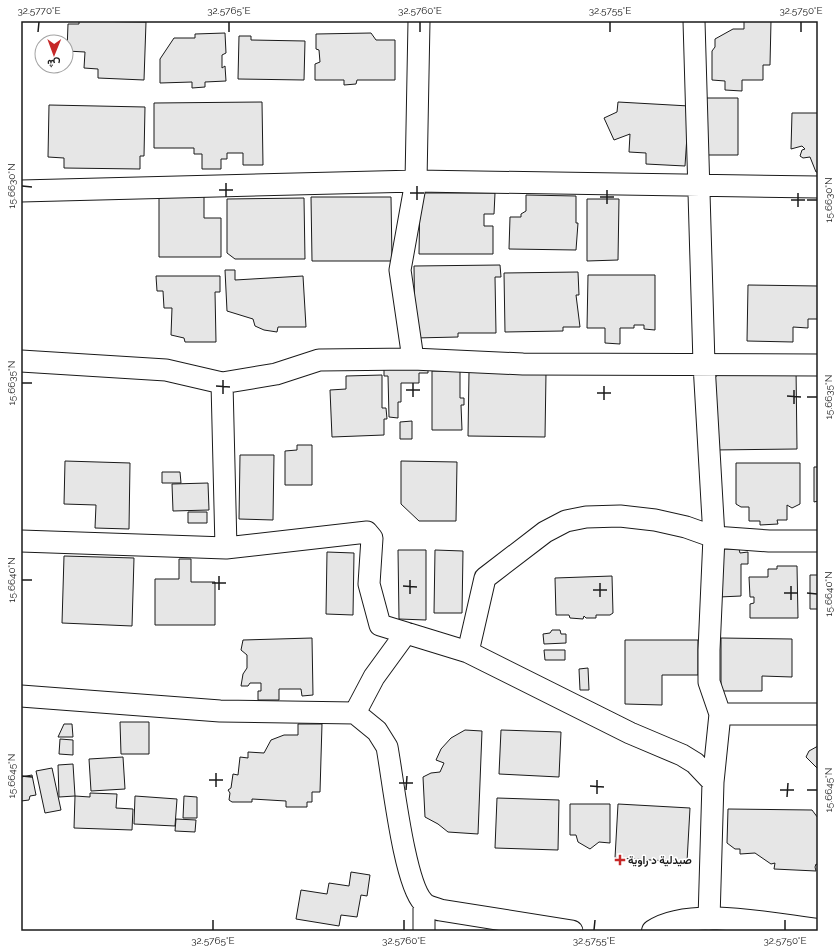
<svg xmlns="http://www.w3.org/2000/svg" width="839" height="952" font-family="Raleway,Vazirmatn,sans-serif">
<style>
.building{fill:#e6e6e6;stroke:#1a1a1a}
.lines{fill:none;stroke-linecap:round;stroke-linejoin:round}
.minor-casing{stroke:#1a1a1a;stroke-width:23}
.tertiary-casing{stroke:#1a1a1a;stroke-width:24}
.minor{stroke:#fff;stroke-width:21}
.tertiary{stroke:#fff;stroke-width:22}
.ticks{fill:none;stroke:#1a1a1a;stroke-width:1.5}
.poi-dot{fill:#c62828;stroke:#fff;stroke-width:1.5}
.labels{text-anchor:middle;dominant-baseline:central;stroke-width:3;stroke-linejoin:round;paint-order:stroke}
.poi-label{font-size:11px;font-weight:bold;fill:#1a1a1a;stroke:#fff;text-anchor:start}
.neatline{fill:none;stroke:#1a1a1a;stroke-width:1.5}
.ticks-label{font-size:10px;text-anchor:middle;fill:#1a1a1a}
</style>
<rect width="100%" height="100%" fill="#fff"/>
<!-- building -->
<path class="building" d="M79,21L146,22L144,80L98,78V69L84,68L85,52L67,51L68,24H79Z
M744,21H771L770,65H763V80H742V91L725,90V81L712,80V51L715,47V39L733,29H744Z
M225,33L226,53L222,55V68L225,66L226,81L205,82V87L192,88V82L160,83V59L174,38H195V34Z
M371,33L376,40H395V80H357L356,84L344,85V80H315V64L320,62L319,50L316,49V34Z
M239,36H251V40L305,41L304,80L238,79Z
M702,98H738V155H702Z
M262,102L263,165H243V153H227V159H221V169H202V154H194V148H154V103Z
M618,102L689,106L685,166L646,164V153L629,152L630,134L614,140L604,118L617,112Z
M49,105L145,107L144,156H140V169L64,168V158L48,157Z
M792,113H818V172H816L810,157L803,158L800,156L802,150L805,149L802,146L791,149Z
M159,192H204V218H221V257H159Z
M420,193H495L494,214H484V226H493V254H419Z
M526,195L576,196V223H578L576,250L509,249L510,217H521V214L526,211Z
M311,197H391L392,261H312Z
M304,198L305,259H235L227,253V199Z
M587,199H619L618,260L587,261Z
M500,265L501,277H495L496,333H458V337L415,338L414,266Z
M225,270H235V280L303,276L306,327H278L277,332L264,330L255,326L253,319L227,311Z
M578,272L579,295H576L580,327H563V331L505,332L504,273Z
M588,275H655V330L644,329V325H634V328H620V344L605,343V328H587Z
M156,276H220V292H215L216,342H185L184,338L171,335L172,308H164L163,291H157Z
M748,285L818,286V319H808V328L793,327V342L747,341Z
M428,365V373H419V383H401V402H398V418L389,417L388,376H384V366Z
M796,368L797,449L713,450L711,383L722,369Z
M432,371H460V398H464V405H461L462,430H432Z
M469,372L546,373L545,437L468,436Z
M382,375V408H386L387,419H384V435L332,437L330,390L346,389V376Z
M412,421V439H400V422Z
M297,445H312V485H285V451L297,450Z
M240,455H274L273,520L239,519Z
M65,461L130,463L129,529L95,528L96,505L64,504Z
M401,461L457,462L456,521H419L401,504Z
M736,463H800V504L792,508L787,505V520H777L778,524L760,525V521H749V507H741L736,504Z
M814,467H818V501L814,502Z
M162,472H180L181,483H162Z
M208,483L209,510L173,511L172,484Z
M188,512H207V523H188Z
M718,549H739L740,553L748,552V564H741V596L719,597Z
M398,550H426V620L399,619Z
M435,550L463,551L462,613H434Z
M327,552L354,553L353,615L326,614Z
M64,556L134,558L132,626L62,623Z
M179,559H191V582H215V625H155V579H179Z
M777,566H797L798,618H750V604L754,603V597H750L749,577H768V569H777Z
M810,575H818V609H810Z
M612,576L613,613L610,615H596V618H586L584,616L583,619L570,618L569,615H556L555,578Z
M552,630H560L561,634H566V643L544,644L543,634L550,633Z
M312,638L313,695L302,696L301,689H279V700H258V691H261V683H250L248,686H241L243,674L247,668V655L241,650L243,640Z
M721,638L792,639V677L762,676V691H721Z
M625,640H698V675H662V705L625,704Z
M544,650H565V660H545Z
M588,668L589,690H580L579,669Z
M120,722H149V754H121Z
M64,724H72L73,737H58Z
M298,724H322L320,792H312V802H307V807H286V801L252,799V802H232L229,800L230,793L228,790L231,788L233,774L238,775L240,757L248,758V752L264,753L271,740L284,735H298Z
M465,730L482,731L478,834L448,832L438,824L425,817L423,777L431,773L440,772L444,763L436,760L441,749L451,738Z
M501,730L561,732L559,777L499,774Z
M60,739L73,740V755L59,754Z
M818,746V769L806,757L809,751Z
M123,757L125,789L91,791L89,759Z
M73,764L75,796L59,797L58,765Z
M52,768L61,810L45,813L36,771Z
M32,775L36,795L30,796L29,800L21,801V777Z
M90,793L117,794L116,808L133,809L132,830L74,828L75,796L90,797Z
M135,796L177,799L175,826L134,824Z
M184,796L197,797V818H183Z
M497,798L559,800L558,850L495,848Z
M570,804H610V843L599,842L590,849L578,842L576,835H570Z
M618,804L690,808L687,862L615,858Z
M728,809L812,810L818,818V865L816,864L815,867L816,871L774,869L775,863L771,864L755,853L740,854V849H735L727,843Z
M176,819L196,820L195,832L175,831Z
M351,872L370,875L367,896L361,895L357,917L341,915L339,926L296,919L301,890L327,894L329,883L349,886Z"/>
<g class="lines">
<defs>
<path id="minor" d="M694,21L704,364L714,537L709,650V682L720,714L713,782L709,919
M21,191L416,181L818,187
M413,359L400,270L416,181L419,21
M21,361L166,370L222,383L276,374L319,360L413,359L523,364L818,365
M222,383L226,548
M21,541L226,548L367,532L372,538L369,584L380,625L468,652L630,733L682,755L695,763L713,782
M468,652L485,578L545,532L566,521L586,517L620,516L655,520L686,527L714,537L769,541H818
M21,696L220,711L355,713L377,731L387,747C393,779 404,882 423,902C426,906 435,908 440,910L572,931
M355,713L374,677L406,633
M720,714H818
M424,903V931"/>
<path id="tertiary" d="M653,931C690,906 775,925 818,930"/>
</defs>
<!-- minor casing -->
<use href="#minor" class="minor-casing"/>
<!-- tertiary casing -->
<use href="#tertiary" class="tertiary-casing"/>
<!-- minor -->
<use href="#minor" class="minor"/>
<!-- tertiary -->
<use href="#tertiary" class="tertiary"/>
</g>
<!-- ticks -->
<path class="ticks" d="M38,32L39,22M229,32V22M420,32V22M610,32V22M801,32V22M22,186L32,187M219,190H233M410,193H424M226,197V183M600,197H614M417,200V186M791,200H805M807,200H817M607,204V190M798,207V193M22,383H32M216,386L230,387M406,390H420M597,393H611M223,394V380M787,396L801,397M413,397V383M807,397H817M604,400V386M794,404V390M22,580H32M212,583H226M403,586L417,587M219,590V576M593,590H607M784,593H798M807,593L817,594M410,594V580M600,597V583M791,600V586M22,776L32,777M209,780H223M399,783H413M590,786L604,787M216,787V773M406,790L407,776M780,790H794M807,790H817M597,794V780M787,797L788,783M213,930V920M404,930V920M594,930L595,920M785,930V920"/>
<!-- markers -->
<path class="poi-dot" d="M618 854h4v4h4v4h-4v4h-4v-4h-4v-4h4z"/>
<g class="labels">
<!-- poi labels -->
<g class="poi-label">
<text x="628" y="860">صيدلية د راوية</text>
</g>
</g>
<!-- border -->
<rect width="839" height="952" fill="none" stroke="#ffffff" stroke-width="44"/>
<!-- north arrow -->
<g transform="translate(54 54) rotate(181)"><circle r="19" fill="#ffffff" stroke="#a3a3a3"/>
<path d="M0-3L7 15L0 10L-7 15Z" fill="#c62828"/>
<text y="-6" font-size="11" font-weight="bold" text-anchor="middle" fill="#1a1a1a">ش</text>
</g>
<rect x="22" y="22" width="795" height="908" class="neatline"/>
<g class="ticks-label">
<text x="39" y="14">32.5770°E</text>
<text x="229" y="14">32.5765°E</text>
<text x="420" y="14">32.5760°E</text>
<text x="610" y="14">32.5755°E</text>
<text x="801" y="14">32.5750°E</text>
<text transform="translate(11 186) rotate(-90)" y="4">15.6630°N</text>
<text transform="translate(828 200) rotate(-90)" y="4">15.6630°N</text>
<text transform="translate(11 383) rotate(-90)" y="4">15.6635°N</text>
<text transform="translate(828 397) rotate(-90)" y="4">15.6635°N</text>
<text transform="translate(11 580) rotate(-90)" y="4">15.6640°N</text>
<text transform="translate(828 594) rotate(-90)" y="4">15.6640°N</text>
<text transform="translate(11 776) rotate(-90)" y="4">15.6645°N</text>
<text transform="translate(828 790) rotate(-90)" y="4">15.6645°N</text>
<text x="213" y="944">32.5765°E</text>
<text x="404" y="944">32.5760°E</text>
<text x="594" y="944">32.5755°E</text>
<text x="785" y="944">32.5750°E</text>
</g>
</svg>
